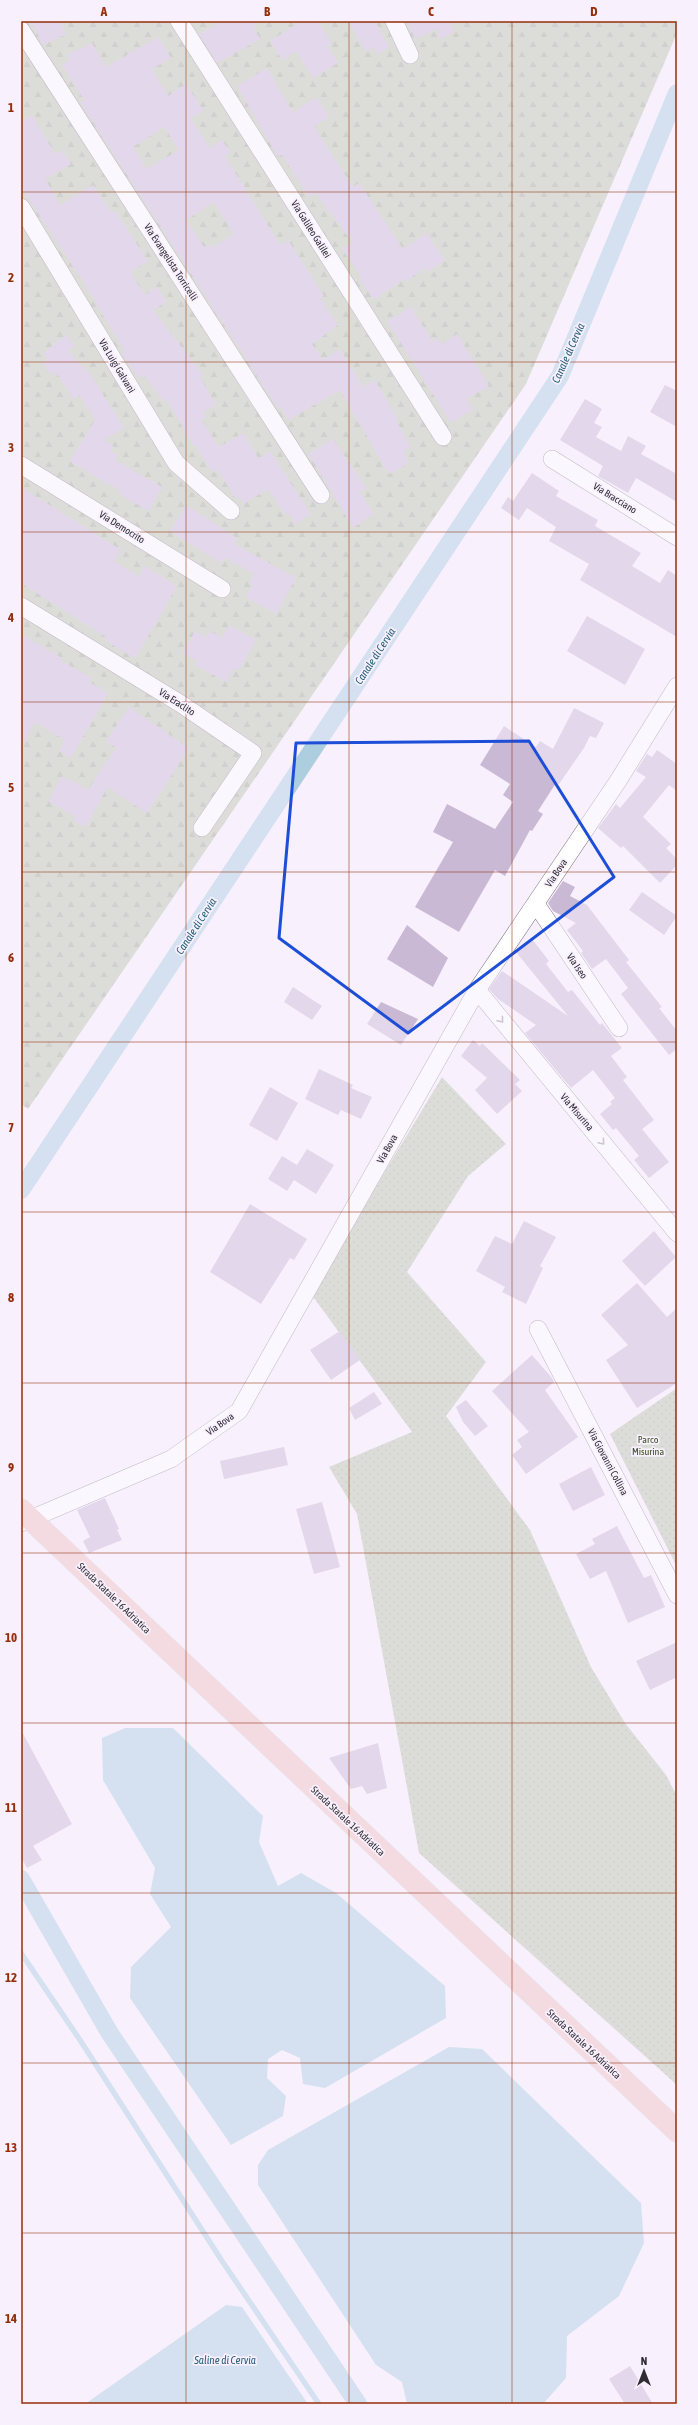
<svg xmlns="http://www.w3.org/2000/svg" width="698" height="2425" font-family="'Asap Condensed',sans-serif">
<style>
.grass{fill:url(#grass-dots)}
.forest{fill:url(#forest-firs)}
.water{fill:#accedf}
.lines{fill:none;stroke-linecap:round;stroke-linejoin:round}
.stream{stroke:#accedf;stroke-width:5.5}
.canal{stroke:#accedf;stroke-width:18}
.building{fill:#cab9d5;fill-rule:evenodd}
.minor-casing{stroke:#7e7583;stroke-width:18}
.primary-casing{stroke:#d6d5d6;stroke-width:23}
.minor{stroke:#fff;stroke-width:17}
.primary{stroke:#efc2c2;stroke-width:22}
.oneway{stroke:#989698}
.marked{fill:none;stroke:#1d4ed8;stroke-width:3;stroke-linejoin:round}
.grid{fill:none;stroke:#942e08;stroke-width:1;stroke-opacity:0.55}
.labels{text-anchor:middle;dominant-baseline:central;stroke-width:3.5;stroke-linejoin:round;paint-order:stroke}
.street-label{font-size:10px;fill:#302c32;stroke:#f8f0fd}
.park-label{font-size:10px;fill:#394a1c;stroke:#f8f0fd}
.water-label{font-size:11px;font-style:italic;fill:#245f78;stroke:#f8f0fd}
.neatline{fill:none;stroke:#942e08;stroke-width:1.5}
.grid-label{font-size:13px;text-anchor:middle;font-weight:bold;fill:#942e08}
</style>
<defs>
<pattern id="grass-dots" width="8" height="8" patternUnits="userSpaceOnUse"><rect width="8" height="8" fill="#bbc6ad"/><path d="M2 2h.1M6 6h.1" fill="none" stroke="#a1aa95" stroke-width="1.8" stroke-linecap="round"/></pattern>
<pattern id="forest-firs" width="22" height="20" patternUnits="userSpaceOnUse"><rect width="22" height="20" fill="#bbc6ad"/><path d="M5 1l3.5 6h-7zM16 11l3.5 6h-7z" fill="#a1aa95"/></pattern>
</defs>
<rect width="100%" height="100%" fill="#f8f0fd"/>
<!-- grass -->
<path class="grass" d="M442,1077L506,1144L468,1176L407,1272L486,1362L446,1416L530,1530L591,1667L625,1723L666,1775L677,1796V2085L419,1853L357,1514L329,1467L412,1432L311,1294Z
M677,1388V1567L610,1434Z"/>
<!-- forest -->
<path class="forest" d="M21,21H677V33L526,384L28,1109L21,1104Z"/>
<!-- water -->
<path class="water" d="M125,1728H173L263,1816L259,1842L278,1886L301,1873L336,1893L445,1986L446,2018L325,2088L303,2084L300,2058L282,2050L268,2059L267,2078L286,2096L283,2116L231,2145L130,1998L131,1967L171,1927L150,1894L155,1868L103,1780L102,1738Z
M449,2047L482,2049L641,2203L644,2243L619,2296L567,2336L566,2378L543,2404H407L402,2382L376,2365L258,2185V2165L268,2150Z
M226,2305L242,2307L308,2404H85Z"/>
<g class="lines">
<!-- stream -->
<path class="stream" d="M21,1953L80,2040L222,2261L319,2404"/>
<!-- canal -->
<path class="canal" d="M21,1190L560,376L677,93
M21,1879L109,2032L358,2404"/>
</g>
<!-- building -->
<path class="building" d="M31,21H60L66,34L43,45Z
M223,21H255L254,29L260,39L217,63L199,34Z
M302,21H318L332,44L327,46L338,63L313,78L296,51L282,60L270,41Z
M349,21H375L389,47L377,54L374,47L366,52Z
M407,21H454L450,23L454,32L441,39L436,29L415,39Z
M158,37L171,58L152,69L168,96L186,84L203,110L191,119L210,148L222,140L231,153L225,156L280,245L288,240L324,296L320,298L338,325L312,344L323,360L340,349L363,387L375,380L398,420L396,421L411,447L403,452L409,463L389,474L340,390L288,420L281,407L278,408L80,102L84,100L62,65L70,60L67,55L92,43L106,67ZM164,127L179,150L147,169L133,147ZM214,202L234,234L212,248L209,244L204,247L186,220Z
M267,68L293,113L316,97L329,116L314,127L353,187L359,183L403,249L426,233L445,260L428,272L425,268L406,281L404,279L374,300L360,280L362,278L342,249L352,242L316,193L309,197L282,155L278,157L237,86Z
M32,115L55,154L62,150L71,164L45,179L60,205L93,185L112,213L115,211L148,261L130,272L145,295L157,287L166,302L153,310L203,375L200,377L216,405L203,412L206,417L201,419L219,447L243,433L259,459L270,451L311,514L296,524L288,513L285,515L268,489L244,504L240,497L236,499L217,469L212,472L195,445L193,446L167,399L163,401L144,374L139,378L122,354L125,351L96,304L97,303L21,187V122Z
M411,307L433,342L438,338L442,344L457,334L489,386L467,399L473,409L451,423L387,321Z
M66,335L75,346L69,351L85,370L87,369L124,428L104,440L114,447L111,451L117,455L114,460L162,487L149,511L120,495L121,492L70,461L95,420L79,395L73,399L56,372L52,375L43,364L48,360L43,353Z
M665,385L677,391V427L650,412Z
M585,399L602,409L594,423L602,427L596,437L621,451L628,436L646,446L641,454L677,474V502L636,478L628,493L598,476L603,466L560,440Z
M333,439L366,488L360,492L374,514L353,528L309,454Z
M532,473L559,491L556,496L598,520L595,526L641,553L632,566L660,583L668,570L677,576V637L580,580L589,564L549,541L556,527L527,508L519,520L501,508L508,497L513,501Z
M21,487L121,550L114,561L139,576L144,566L177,586L135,659L105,640L106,637L21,583Z
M186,505L237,538L234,544L296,578L276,614L246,597L253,585L249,583L254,574L225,558L221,563L170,531Z
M587,616L645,649L625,685L567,651Z
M229,625L256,640L238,671L234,668L226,682L195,665L197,661L183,653L195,631L207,638L210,631L222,638Z
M21,634L62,658L61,661L92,678L89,682L108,693L71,758L59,751L65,740L35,722L21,748Z
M129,707L189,748L147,813L107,787L86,827L73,821L76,816L49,802L62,776L88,790L116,748L106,741Z
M574,708L604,723L596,738L590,736L584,748L559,784L556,783L538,811L543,814L532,831L530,830L505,876L495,870L459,932L415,907L453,842L433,832L447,804L495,829L513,802L503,795L510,784L480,765L504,726L536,747L540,741L553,749Z
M657,750L677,764V791L669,785L643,817L671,844L666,848L677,859V865L660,883L623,846L621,848L598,828L616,804L620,808L646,777L636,771L647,754L652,757Z
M563,881L575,887L570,896L587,905L629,960L626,962L662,1007L659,1008L677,1031V1049L669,1055L621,994L628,988L606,959L592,969L581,953L583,951L567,930L576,923L553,911L548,903Z
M642,892L677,916L664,935L629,910Z
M407,925L448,958L433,987L387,959Z
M532,939L549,961L546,964L568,992L572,990L600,1025L602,1023L622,1048L611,1056L627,1077L623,1080L654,1120L642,1129L669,1162L649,1178L634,1160L639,1156L616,1128L613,1130L600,1114L612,1104L610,1102L615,1098L593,1070L571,1088L525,1033L536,1025L498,999L489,989L502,971L568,1016L516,952Z
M293,987L322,1006L312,1020L284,1002Z
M381,1002L418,1019L401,1045L367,1024Z
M473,1040L480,1046L482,1043L520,1080L515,1084L522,1091L497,1114L475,1090L487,1078L461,1056Z
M319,1069L353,1085L351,1088L372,1097L361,1119L341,1110L338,1115L305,1099Z
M270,1087L298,1103L277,1141L249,1125Z
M307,1149L334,1165L316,1194L294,1180L287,1191L268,1179L282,1156L297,1165Z
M250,1204L307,1239L294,1260L290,1258L261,1304L210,1272Z
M524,1221L556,1237L540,1266L543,1268L526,1304L502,1292L505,1287L476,1271L495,1236L512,1244Z
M654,1231L676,1257L645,1286L622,1261Z
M637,1283L667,1317L677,1308V1383L637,1408L606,1360L628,1345L601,1315Z
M340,1331L360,1360L331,1380L310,1350Z
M532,1355L552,1378L554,1382L545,1390L578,1437L526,1474L512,1455L522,1447L517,1440L529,1432L492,1391Z
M374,1392L382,1404L355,1420L349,1408Z
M466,1400L488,1426L475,1436L463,1422L456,1407Z
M284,1447L288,1465L224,1479L220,1461Z
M591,1467L605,1495L573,1511L559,1484Z
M105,1498L119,1529L117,1530L122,1540L89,1553L83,1541L90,1537L77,1510Z
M322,1502L340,1567L314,1574L296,1509Z
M617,1526L644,1578L651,1575L665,1607L628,1623L606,1571L590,1579L576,1554L595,1544L592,1539Z
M677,1642V1677L650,1690L636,1661Z
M21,1730L72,1824L33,1846L42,1860L27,1868L21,1857Z
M378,1743L387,1788L367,1794L362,1786L351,1789L329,1758Z
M630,2366L653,2404H625L609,2379Z"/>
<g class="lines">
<defs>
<path id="minor" d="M179,21L443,437
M394,21L410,55
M21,30L321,495
M21,207L176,463L231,511
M552,459L677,537
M21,465L222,589
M21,606L181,704L253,753L202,828
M536,904L619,1028
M477,990L677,1233
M538,1329L677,1595
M21,1523L171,1459L239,1411L477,990L618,781L677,686"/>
<path id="primary" d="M21,1510L677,2131"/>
</defs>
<!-- minor casing -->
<use href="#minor" class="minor-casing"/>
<!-- primary casing -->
<use href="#primary" class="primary-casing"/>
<!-- minor -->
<use href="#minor" class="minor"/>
<!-- primary -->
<use href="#primary" class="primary"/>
</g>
<!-- one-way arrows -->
<defs><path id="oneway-chevron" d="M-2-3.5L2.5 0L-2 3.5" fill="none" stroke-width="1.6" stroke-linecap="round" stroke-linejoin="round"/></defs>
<g class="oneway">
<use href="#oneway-chevron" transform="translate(501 1020) rotate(50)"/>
<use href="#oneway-chevron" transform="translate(602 1142) rotate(50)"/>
</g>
<!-- marked area -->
<path d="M0 0H698V2425H0ZM529,741L614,877L408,1033L279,938L296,743Z" fill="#f8f0fd" fill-opacity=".55" fill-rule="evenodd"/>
<path class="marked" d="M529,741L614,877L408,1033L279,938L296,743Z"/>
<!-- grid -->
<path class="grid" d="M186,21V2404M349,21V2404M512,21V2404M21,192H677M21,362H677M21,532H677M21,702H677M21,872H677M21,1042H677M21,1212H677M21,1383H677M21,1553H677M21,1723H677M21,1893H677M21,2063H677M21,2233H677"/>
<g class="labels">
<!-- street labels -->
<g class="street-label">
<text transform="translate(311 229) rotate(58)">Via Galileo Galilei</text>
<text transform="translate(171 262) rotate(57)">Via Evangelista Torricelli</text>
<text transform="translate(117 366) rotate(59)">Via Luigi Galvani</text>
<text transform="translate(615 498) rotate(32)">Via Bracciano</text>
<text transform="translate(122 527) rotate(32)">Via Democrito</text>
<text transform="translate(177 702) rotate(33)">Via Eraclito</text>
<text transform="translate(556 873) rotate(-56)">Via Bova</text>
<text transform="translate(577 966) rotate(56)">Via Iseo</text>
<text transform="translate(577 1112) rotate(50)">Via Misurina</text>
<text transform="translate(387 1149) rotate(-61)">Via Bova</text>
<text transform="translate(220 1424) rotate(-35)">Via Bova</text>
<text transform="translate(608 1462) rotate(62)">Via Giovanni Collina</text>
<text transform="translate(114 1598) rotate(44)">Strada Statale 16 Adriatica</text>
<text transform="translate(348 1821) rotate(43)">Strada Statale 16 Adriatica</text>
<text transform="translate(584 2044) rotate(43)">Strada Statale 16 Adriatica</text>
</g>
<!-- park labels -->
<g class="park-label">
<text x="648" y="1439">Parco<tspan x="648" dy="12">Misurina</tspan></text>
</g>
<!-- water labels -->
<g class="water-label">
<text transform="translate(568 353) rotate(-66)">Canale di Cervia</text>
<text transform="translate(375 656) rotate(-57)">Canale di Cervia</text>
<text transform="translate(196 926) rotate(-57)">Canale di Cervia</text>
<text x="225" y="2360">Saline di Cervia</text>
</g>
</g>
<!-- border -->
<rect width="698" height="2425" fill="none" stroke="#f8f0fd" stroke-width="44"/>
<!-- north arrow -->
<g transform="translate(644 2371)" stroke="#f8f0fd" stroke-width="3" paint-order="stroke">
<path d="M0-3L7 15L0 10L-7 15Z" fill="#302c32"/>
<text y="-6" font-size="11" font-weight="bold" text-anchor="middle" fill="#302c32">N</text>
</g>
<rect x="22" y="22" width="654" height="2381" class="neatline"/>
<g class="grid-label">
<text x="104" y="16">A</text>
<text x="267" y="16">B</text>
<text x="431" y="16">C</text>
<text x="594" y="16">D</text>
<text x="11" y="112">1</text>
<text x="11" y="282">2</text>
<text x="11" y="452">3</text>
<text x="11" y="622">4</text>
<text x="11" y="792">5</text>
<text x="11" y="962">6</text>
<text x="11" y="1132">7</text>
<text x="11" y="1302">8</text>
<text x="11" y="1472">9</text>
<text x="11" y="1642">10</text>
<text x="11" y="1812">11</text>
<text x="11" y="1982">12</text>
<text x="11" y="2152">13</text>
<text x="11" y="2323">14</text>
</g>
</svg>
